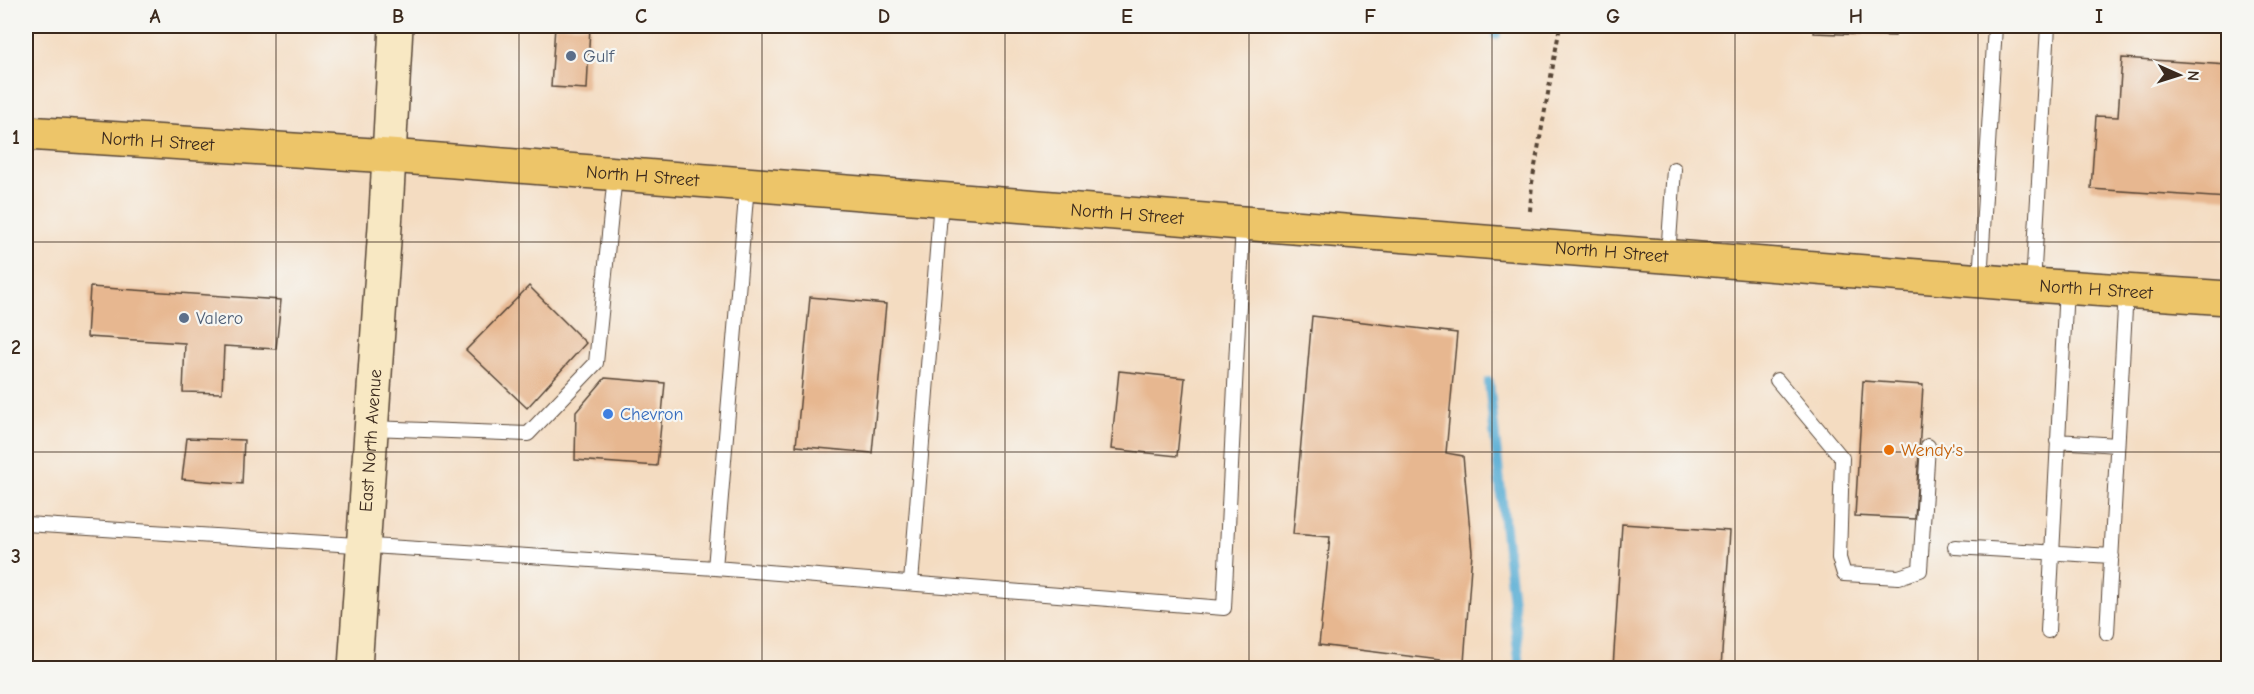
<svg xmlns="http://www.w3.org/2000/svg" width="2254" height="694" font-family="'Comic Neue',sans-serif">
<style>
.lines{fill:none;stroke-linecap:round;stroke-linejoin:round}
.stream{stroke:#58add4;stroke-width:10}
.building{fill:#e7b790}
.lane-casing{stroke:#574536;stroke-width:16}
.secondary-casing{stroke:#574536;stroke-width:36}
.highway-casing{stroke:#574536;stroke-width:36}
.path{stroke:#574536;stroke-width:4;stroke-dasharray:4.5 4.5;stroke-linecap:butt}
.lane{stroke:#fff;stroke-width:14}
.secondary{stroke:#f8e8c3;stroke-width:33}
.highway{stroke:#edc569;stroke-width:33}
.grid{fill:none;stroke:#3b2a1e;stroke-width:1.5;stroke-opacity:0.55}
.service-dot{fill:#5c6f8a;stroke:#f6f6f2;stroke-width:2}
.shop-dot{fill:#3f7fe0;stroke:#f6f6f2;stroke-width:2}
.food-dot{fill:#e8710a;stroke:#f6f6f2;stroke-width:2}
.labels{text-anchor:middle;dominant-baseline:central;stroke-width:4.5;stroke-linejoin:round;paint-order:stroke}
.service-label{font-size:18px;fill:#4e5e75;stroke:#f6f6f2;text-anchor:start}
.street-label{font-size:18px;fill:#3b2a1e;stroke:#f6f6f2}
.shop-label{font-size:18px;fill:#366cbe;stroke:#f6f6f2;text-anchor:start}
.food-label{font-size:18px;fill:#c56008;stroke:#f6f6f2;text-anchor:start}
.neatline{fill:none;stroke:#3b2a1e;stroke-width:2}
.grid-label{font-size:20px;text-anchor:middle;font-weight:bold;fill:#3b2a1e}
</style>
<rect width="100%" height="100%" fill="#f6f6f2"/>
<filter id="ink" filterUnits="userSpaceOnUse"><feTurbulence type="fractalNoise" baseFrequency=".0167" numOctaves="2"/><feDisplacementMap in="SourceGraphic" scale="12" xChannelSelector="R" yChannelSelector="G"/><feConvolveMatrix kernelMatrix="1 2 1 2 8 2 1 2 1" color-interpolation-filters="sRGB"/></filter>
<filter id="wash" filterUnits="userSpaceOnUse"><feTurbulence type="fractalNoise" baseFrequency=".008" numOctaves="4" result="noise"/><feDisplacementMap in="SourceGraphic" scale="24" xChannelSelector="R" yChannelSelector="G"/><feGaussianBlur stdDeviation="1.35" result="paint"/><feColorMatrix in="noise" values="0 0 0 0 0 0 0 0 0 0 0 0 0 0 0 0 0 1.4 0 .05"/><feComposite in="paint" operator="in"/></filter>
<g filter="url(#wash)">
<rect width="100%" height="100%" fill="#f4dcc1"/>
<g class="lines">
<!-- stream -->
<path class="stream" d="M1496,35L1497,26
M1489,382L1520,668"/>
</g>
<g id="blocks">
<!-- building -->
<path class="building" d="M555,26H590L587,89L551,87Z
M1814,26H1895V36L1814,33Z
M2122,58L2228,65V198L2091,189L2096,116L2118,117Z
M529,286L586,343L527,408L466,350Z
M90,287L281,300L276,349L224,346L222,393L183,392L185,343L87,337Z
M810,297L886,304L872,453L796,446Z
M1312,316L1457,333L1446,453L1463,456L1472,552L1464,663L1319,645L1330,537L1293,534Z
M1119,371L1185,378L1177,456L1111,449Z
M605,378L665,383L657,466L575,460L576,412Z
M1863,381L1923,385L1915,519L1855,516Z
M187,438L244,440L242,484L182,479Z
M1622,524L1730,531L1721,668H1613Z"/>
</g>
</g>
<g filter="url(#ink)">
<use href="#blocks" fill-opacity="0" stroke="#574536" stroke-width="1.5"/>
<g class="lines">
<defs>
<path id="lane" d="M1668,256L1674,169
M1980,281L1995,26
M2033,285L2048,26
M1777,380L1842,458L1839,558L1844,574L1899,577L1920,570L1928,446
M371,428L528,434L596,363L615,175
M2057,441L2117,445
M26,524L715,568L747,185
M1955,547L2112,556
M715,568L1224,608L1243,223
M911,583L941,200
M2048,631L2066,288
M2107,633L2126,291"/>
<g id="secondary">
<path id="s1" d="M355,668L386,212L396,26"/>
</g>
<g id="highway">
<path id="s2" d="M26,133L389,156L2033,285L2228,298"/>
</g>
</defs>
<!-- lane casing -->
<use href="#lane" class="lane-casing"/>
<!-- secondary casing -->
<use href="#secondary" class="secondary-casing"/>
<!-- highway casing -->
<use href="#highway" class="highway-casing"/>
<!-- path -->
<path class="path" d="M1530,211L1532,183L1560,26"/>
<!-- lane -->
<use href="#lane" class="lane"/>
<!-- secondary -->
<use href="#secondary" class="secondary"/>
<!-- highway -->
<use href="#highway" class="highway"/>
</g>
</g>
<!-- grid -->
<path class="grid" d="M276,26V668M519,26V668M762,26V668M1005,26V668M1249,26V668M1492,26V668M1735,26V668M1978,26V668M26,242H2228M26,452H2228"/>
<!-- markers -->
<g class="service-dot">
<circle cx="571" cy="56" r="6"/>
<circle cx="184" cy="318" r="6"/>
</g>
<circle class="shop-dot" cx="608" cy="414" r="6"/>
<circle class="food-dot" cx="1889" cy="450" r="6"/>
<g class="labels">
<!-- service labels -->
<g class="service-label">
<text x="583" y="56">Gulf</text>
<text x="196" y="318">Valero</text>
</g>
<!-- street labels -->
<g class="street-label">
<text stroke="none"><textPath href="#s2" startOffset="132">North H Street</textPath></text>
<text stroke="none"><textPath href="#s2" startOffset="618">North H Street</textPath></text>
<text stroke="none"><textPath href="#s2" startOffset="1104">North H Street</textPath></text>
<text stroke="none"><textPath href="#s2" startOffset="1590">North H Street</textPath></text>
<text stroke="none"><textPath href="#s2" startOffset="2076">North H Street</textPath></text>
<text stroke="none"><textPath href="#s1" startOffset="228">East North Avenue</textPath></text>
</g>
<!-- shop labels -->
<g class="shop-label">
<text x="620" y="414">Chevron</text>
</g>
<!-- food labels -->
<g class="food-label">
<text x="1901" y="450">Wendy's</text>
</g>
</g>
<!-- margin -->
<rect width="2254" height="694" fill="none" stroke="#f6f6f2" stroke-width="66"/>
<!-- north arrow -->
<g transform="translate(2179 75) rotate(93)" stroke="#f6f6f2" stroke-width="4.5" paint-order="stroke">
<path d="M0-4.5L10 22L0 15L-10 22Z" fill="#3b2a1e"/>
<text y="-9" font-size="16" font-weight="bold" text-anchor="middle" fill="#3b2a1e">N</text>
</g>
<rect x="33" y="33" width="2188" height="628" class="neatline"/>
<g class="grid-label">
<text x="155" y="23">A</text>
<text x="398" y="23">B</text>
<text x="641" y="23">C</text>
<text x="884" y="23">D</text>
<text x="1127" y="23">E</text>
<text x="1370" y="23">F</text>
<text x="1613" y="23">G</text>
<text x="1856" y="23">H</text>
<text x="2099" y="23">I</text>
<text x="16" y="144">1</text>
<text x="16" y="354">2</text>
<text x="16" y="563">3</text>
</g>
</svg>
